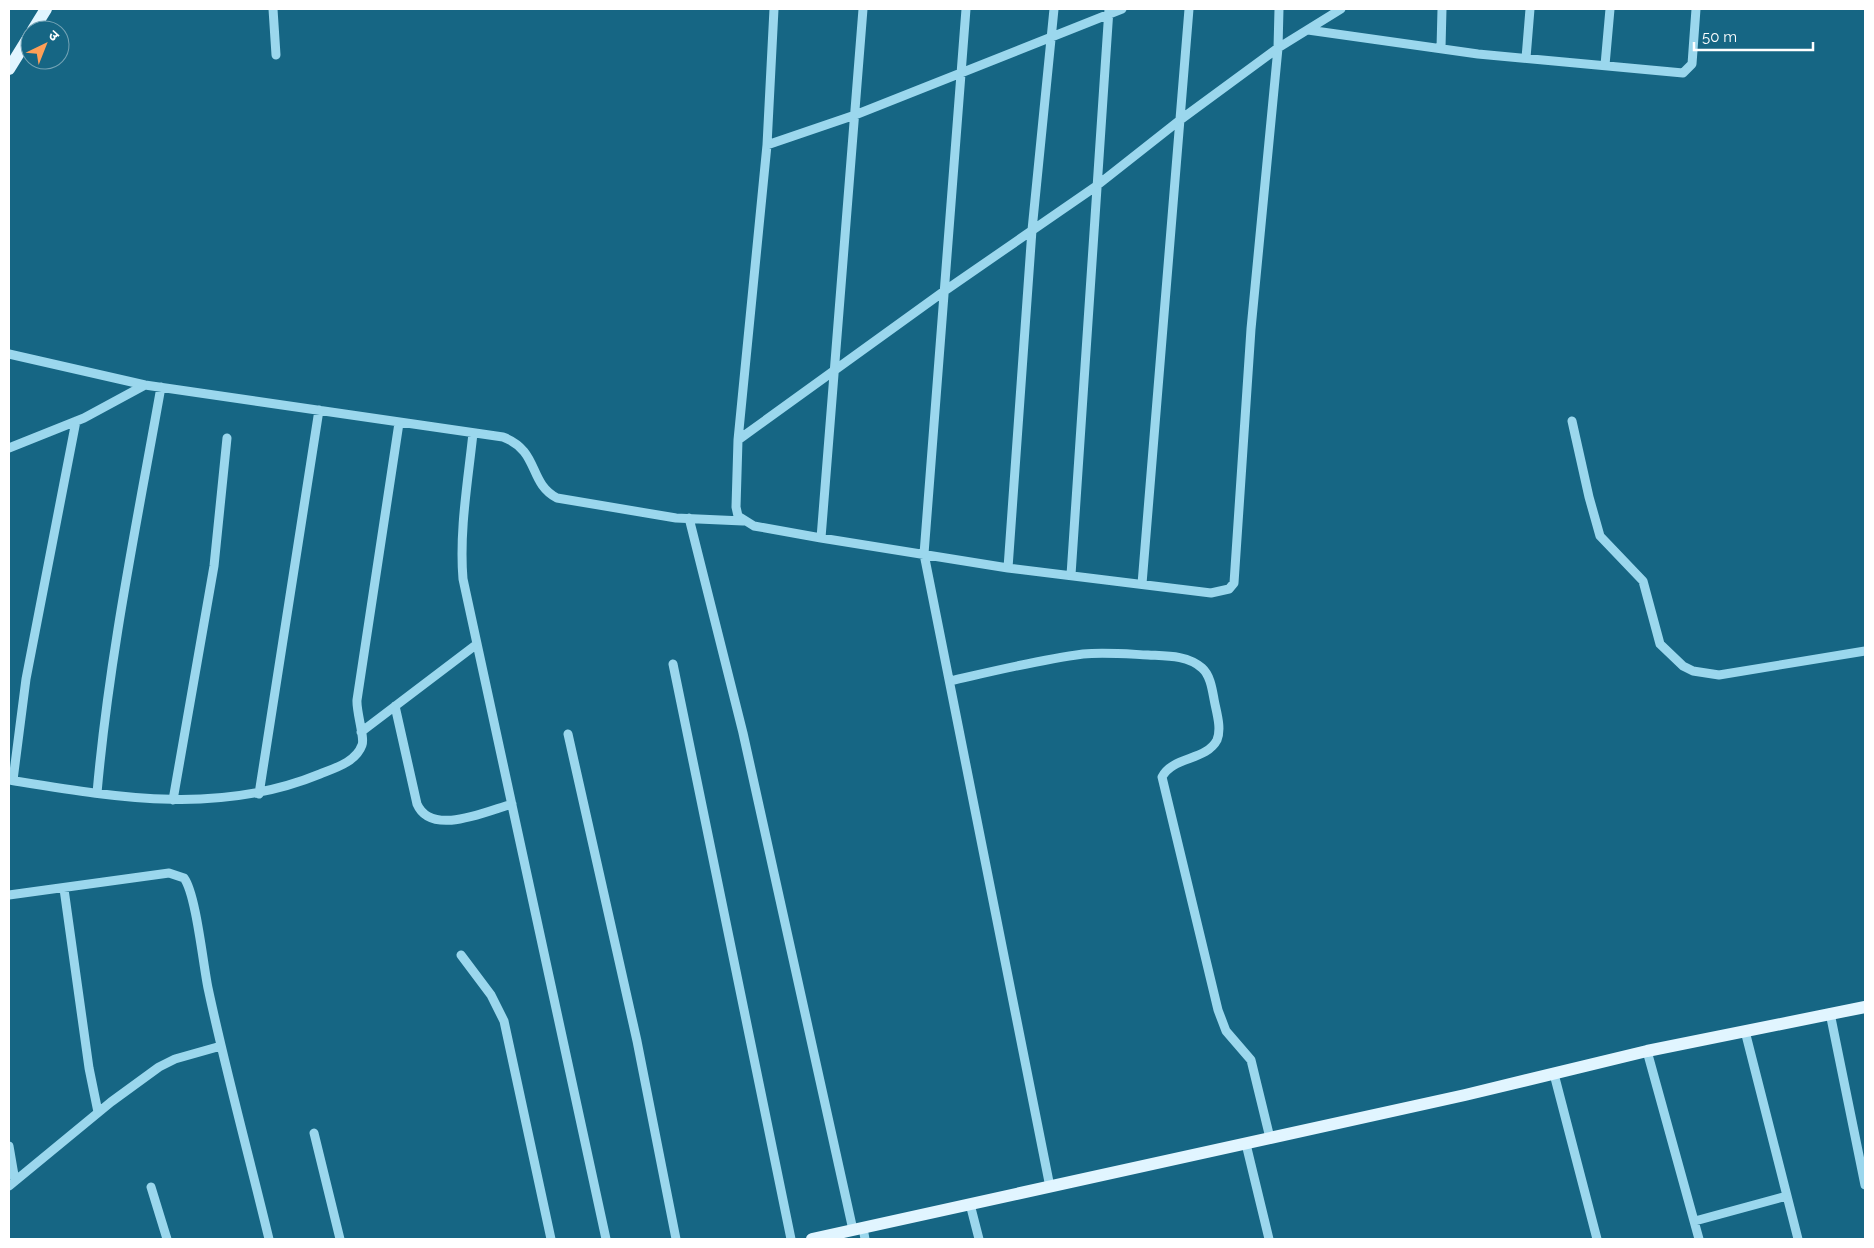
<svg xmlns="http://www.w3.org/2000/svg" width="1874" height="1248" font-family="Raleway,'Noto Sans Devanagari',sans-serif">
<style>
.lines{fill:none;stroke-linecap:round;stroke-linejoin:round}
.minor{stroke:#9bd7ed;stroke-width:9}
.major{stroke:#e1f5ff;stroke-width:12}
</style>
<rect width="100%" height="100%" fill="#166684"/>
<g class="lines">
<!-- minor -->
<path class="minor" d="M273,9L276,55
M774,9L767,145L738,440L736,507L738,516L754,526L821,538L1008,568L1211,593L1229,589L1234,583L1251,329L1278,48L1279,9
M966,9L924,554L1050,1187
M1308,30L1478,54L1683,73L1692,64L1696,9
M1441,48L1442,9
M1526,58L1530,9
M1605,65L1610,9
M767,145L855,115L1122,9
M9,354L145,385L503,437C540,451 528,483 557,498L676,518L743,521
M1572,421L1589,497L1600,536L1643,581L1660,644L1683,666L1693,671L1719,675L1865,651
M473,433C468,481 459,531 463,579L606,1239
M738,440L943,292L1095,187L1180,120L1278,48L1341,9
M9,448L84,418L145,385
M689,518L743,733L853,1230
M821,538L863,9
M1008,568L1032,230L1054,9
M1071,575L1109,9
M1142,584L1189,9
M673,664L791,1239
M950,681C994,671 1038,660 1083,654C1104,652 1127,654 1148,655C1166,656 1187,655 1202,668C1210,675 1212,688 1214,699C1216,711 1222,728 1217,740C1206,761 1173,756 1162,777L1218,1010L1226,1031L1251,1060L1270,1138
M395,706L417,804C431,837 487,811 512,804
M361,732L477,644
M568,734L637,1041L676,1239
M9,780C114,797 218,816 320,774C335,768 356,762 362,745C365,738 356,711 357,700L399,423
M13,780L26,679L76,421
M97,793C109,657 137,522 161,387
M259,794L319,410
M173,800L214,566L227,438
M64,889L89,1068L98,1112
M9,895L169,873L184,878C196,894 203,964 208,988C226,1072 249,1156 269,1239
M461,955L491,995L504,1021L551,1239
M1830,1013L1865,1185
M1745,1031L1798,1239
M1647,1051L1699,1239
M1554,1074L1597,1239
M314,1133L340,1239
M1246,1144L1269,1239
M9,1146L15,1181
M9,1186L111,1102L159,1067L175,1059L221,1046
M151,1187L167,1239
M970,1204L979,1239
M1695,1221L1787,1196
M863,1228L865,1239"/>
<!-- major -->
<path class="major" d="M33,30L46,9
M9,69L30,35
M812,1239L1465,1095L1647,1051L1865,1007"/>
</g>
<!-- border -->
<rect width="1874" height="1248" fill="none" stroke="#ffffff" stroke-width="20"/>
<!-- north arrow -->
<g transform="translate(45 45) rotate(43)"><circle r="24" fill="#166684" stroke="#73a3b5"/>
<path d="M0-4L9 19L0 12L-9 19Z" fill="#ff9f57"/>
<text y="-8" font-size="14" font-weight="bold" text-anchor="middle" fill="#ffffff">उ</text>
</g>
<!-- scale -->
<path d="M1694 42v8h119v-8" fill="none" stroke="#ffffff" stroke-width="2.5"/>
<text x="1702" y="42" font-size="15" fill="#ffffff" stroke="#166684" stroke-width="4" paint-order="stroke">50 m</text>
</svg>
